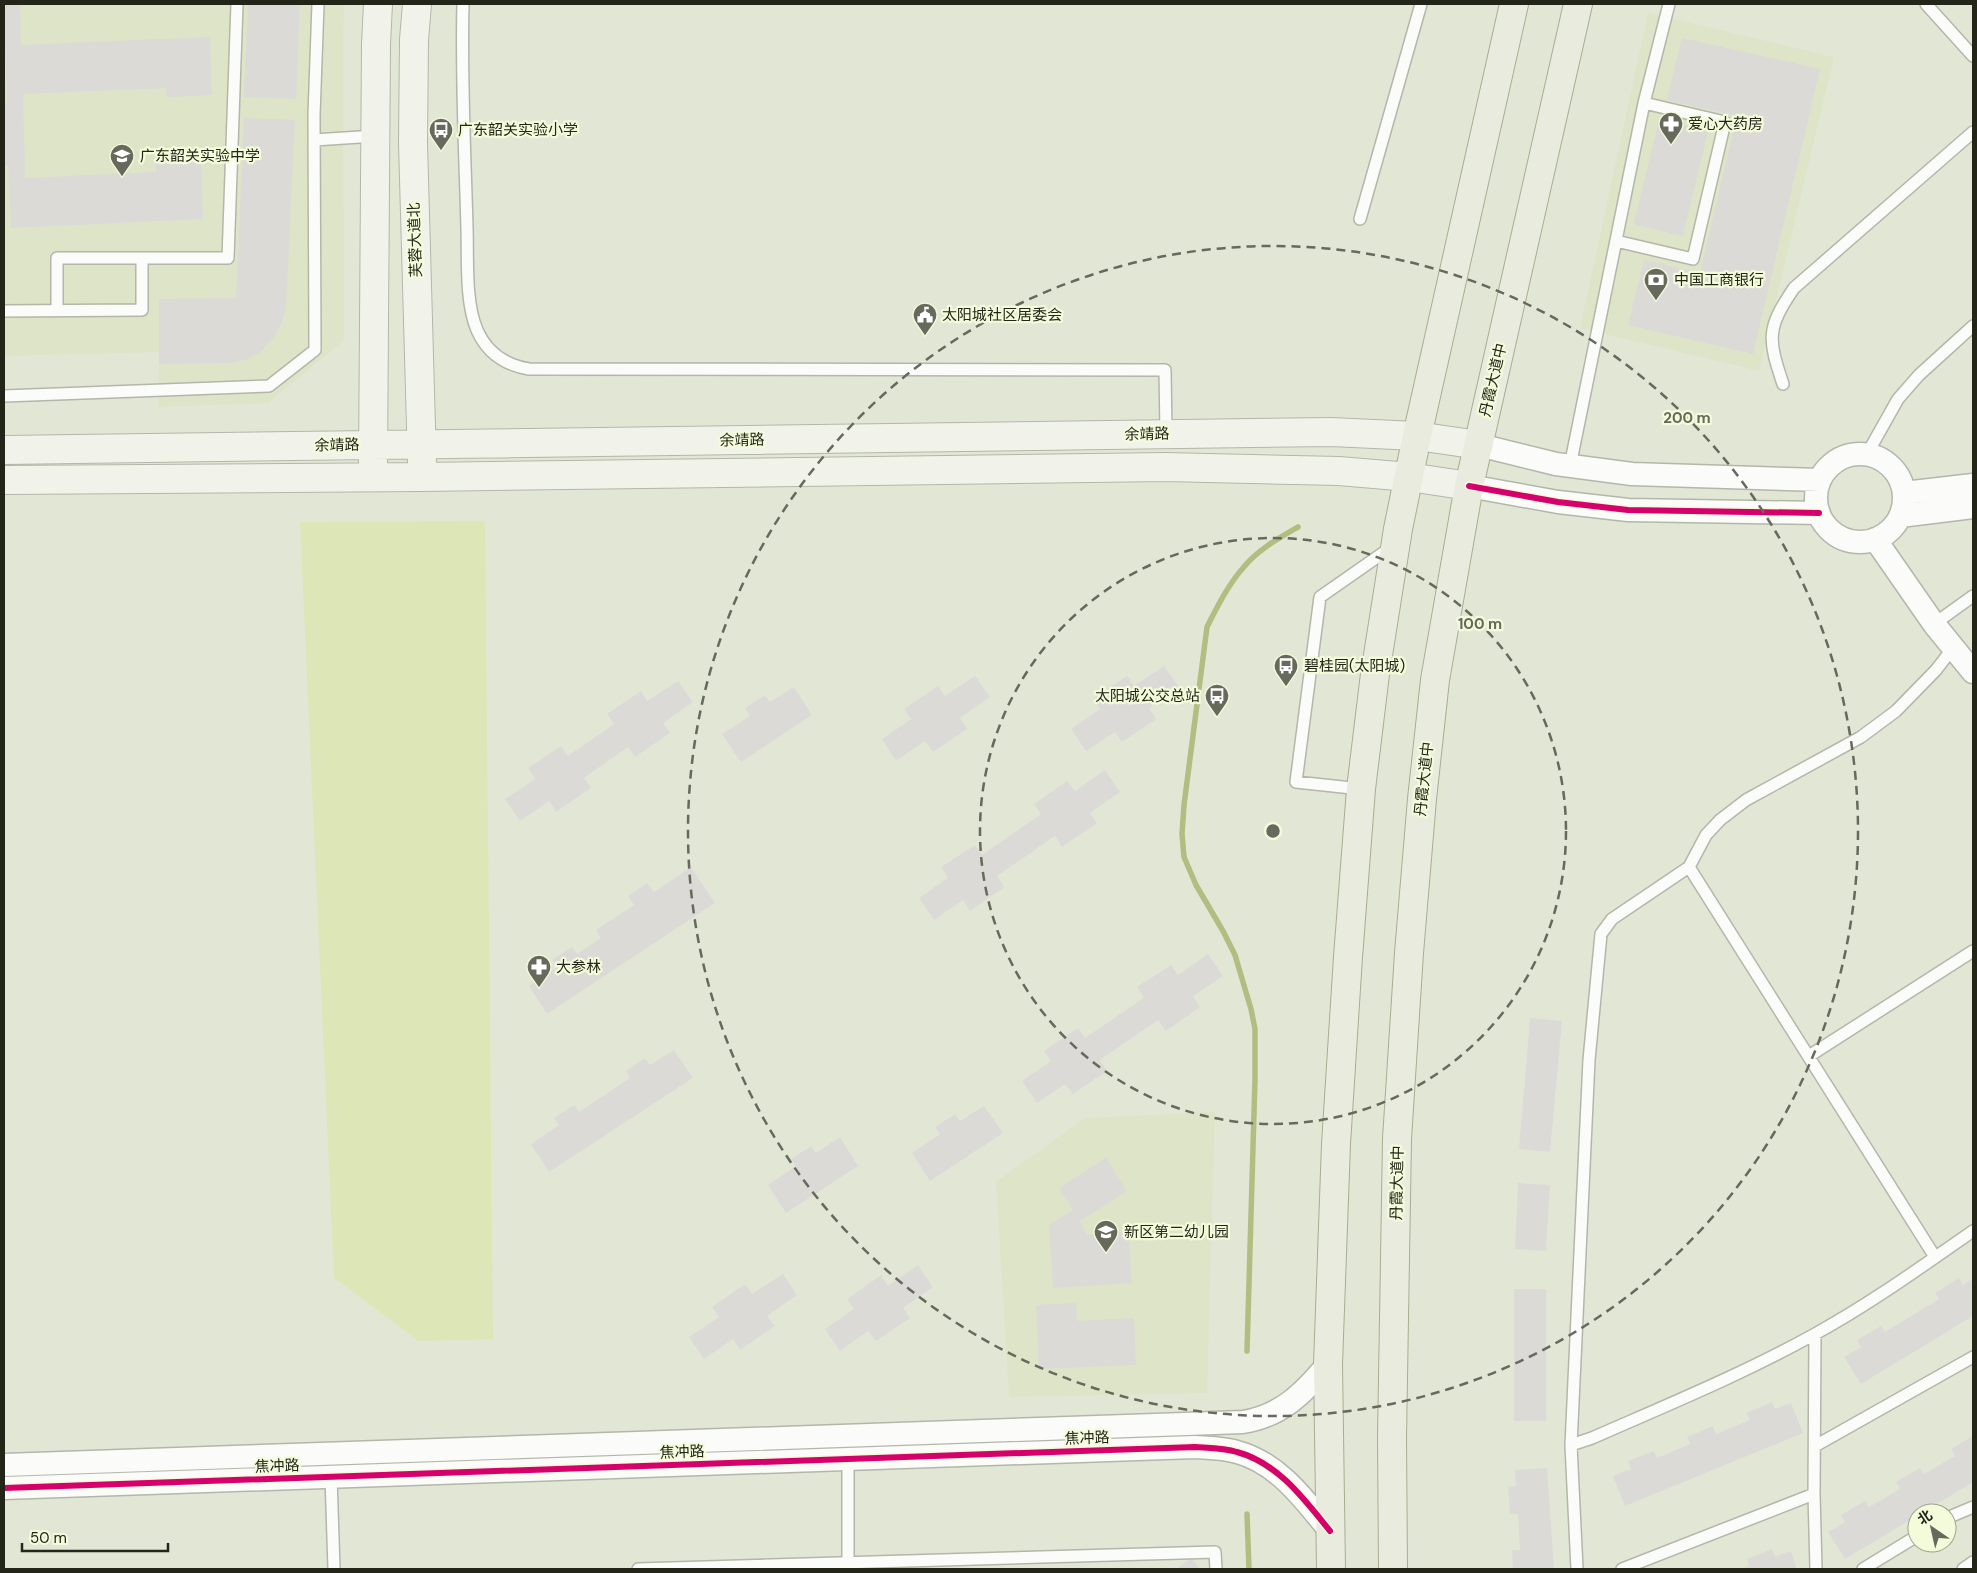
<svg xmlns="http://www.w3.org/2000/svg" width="1977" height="1573" font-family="'DM Sans','Noto Sans SC',sans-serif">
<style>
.built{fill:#dde4c7}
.green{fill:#dce6b7}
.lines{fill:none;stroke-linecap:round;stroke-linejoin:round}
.stream{stroke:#b2bd82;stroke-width:5.5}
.building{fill:#dcdad7}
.lane-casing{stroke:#b3b7a9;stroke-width:14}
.street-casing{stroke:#b3b7a9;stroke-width:25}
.secondary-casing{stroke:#b3b7a9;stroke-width:30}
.primary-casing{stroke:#a8ad90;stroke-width:30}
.lane{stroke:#fbfbf9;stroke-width:11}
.street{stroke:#fbfbf9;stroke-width:22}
.secondary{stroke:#f1f3eb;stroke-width:28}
.primary{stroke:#e9ebde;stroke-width:28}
.cycleway-casing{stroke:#f4fbdb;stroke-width:9}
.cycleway{stroke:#d6006c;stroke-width:6}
.ring{fill:none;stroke:#66695b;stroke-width:2.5;stroke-dasharray:9 6}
.labels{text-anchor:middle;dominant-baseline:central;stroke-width:4.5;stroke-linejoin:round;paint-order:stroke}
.poi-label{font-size:15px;fill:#232519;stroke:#f4fbdb;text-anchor:start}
.street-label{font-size:15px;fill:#232519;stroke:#f4fbdb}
.centre{fill:#66695b;stroke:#f4fbdb;stroke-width:2.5}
.ring-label{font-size:15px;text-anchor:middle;font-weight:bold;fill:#66695b;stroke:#f4fbdb;stroke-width:4.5;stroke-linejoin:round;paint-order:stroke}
</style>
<rect width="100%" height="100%" fill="#e2e7d5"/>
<!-- built -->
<path class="built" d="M4,4H344L343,44L344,340L268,403L158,407L159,352L4,356Z
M1648,13L1834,57L1759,371L1580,328Z
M1215,1112L1207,1393L1009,1397L996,1182L1085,1118Z"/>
<!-- green -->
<path class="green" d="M485,521L493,1339L418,1341L334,1278L300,522Z"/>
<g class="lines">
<!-- stream -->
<path class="stream" d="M1247,1351L1255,1079V1029L1251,1009L1235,955L1223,931L1196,885L1184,857L1182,834L1184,805L1207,627C1217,607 1228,585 1243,568C1257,550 1279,538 1298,527
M1247,1514L1249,1569"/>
</g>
<!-- building -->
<path class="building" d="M4,4H20L21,45L210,37L212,95L167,97L166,88L23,94L25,178L156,172V162L201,160L203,219L11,228L8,165H4V103H7Z
M248,4H300L296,99L244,97Z
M1682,38L1820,69L1753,354L1628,325L1644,260L1700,273L1737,116L1667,100Z
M244,118L295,120L286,308L280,327L271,341L260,352L248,359L232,363L159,364V299L236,298Z
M1659,120L1708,131L1683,236L1634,224Z
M1164,666L1179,687L1149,708L1156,719L1122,742L1115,732L1086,751L1071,729L1100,709L1093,699L1127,676L1134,686Z
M975,676L990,697L960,718L967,729L933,752L925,741L896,761L882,739L911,719L904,709L938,686L945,696Z
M678,681L693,702L663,723L670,733L635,757L628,747L584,778L591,788L556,812L549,801L520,821L505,799L535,779L528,768L561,746L568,756L614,724L607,714L641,691L647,701Z
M794,687L812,715L741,762L722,734L750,716L745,708L765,695L770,702Z
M1105,770L1120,792L1090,813L1097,823L1062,847L1055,836L997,876L1004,887L970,911L963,900L934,920L919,898L948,878L941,867L975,845L982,855L1041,814L1034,804L1067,781L1075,791Z
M691,867L715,903L547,1014L529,986L557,967L552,960L572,947L577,954L601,938L596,930L634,905L628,896L647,883L654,892Z
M1208,954L1223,976L1193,996L1200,1007L1166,1031L1158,1020L1100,1060L1107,1071L1073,1094L1065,1084L1037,1103L1022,1081L1051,1061L1044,1051L1078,1028L1085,1038L1144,998L1137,987L1171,965L1178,975Z
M1530,1018L1562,1021L1550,1152L1519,1149Z
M674,1050L693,1078L549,1172L531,1144L559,1125L554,1118L574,1105L579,1112L630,1078L626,1071L645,1058L650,1065Z
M984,1106L1003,1133L930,1181L912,1153L940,1134L935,1127L955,1114L960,1121Z
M840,1137L858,1166L786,1213L768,1185L796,1166L791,1159L811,1146L816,1153Z
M1106,1158L1127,1191L1080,1221L1087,1235L1128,1232L1132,1283L1053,1288L1049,1225L1073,1210L1059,1188Z
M1518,1183L1550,1185L1546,1251L1515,1249Z
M918,1265L933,1287L903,1308L910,1318L876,1341L868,1331L840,1351L825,1329L854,1309L847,1299L881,1275L888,1286Z
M783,1274L797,1295L767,1316L775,1326L740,1350L733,1339L704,1359L689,1337L719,1317L712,1307L745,1284L752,1294Z
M1959,1278L1963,1285L1973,1278V1316L1861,1384L1844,1357L1861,1347L1857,1340L1881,1326L1885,1332L1939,1299L1935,1293Z
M1514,1289H1546V1421H1514Z
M1076,1303L1077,1321L1134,1318L1136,1365L1039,1369L1036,1305Z
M1772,1402L1775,1409L1791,1403L1803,1433L1625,1506L1613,1476L1631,1469L1628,1461L1654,1451L1657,1458L1690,1444L1687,1437L1713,1426L1716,1434L1750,1420L1746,1413Z
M1973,1436V1482L1922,1513H1917V1516L1845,1559L1828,1532L1845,1522L1841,1515L1865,1501L1869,1507L1900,1489L1896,1482L1920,1468L1924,1474L1938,1466L1955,1456L1951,1449Z
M1547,1468L1554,1569H1513L1512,1550H1520L1518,1514H1510L1508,1487L1516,1486L1515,1470Z
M1772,1549L1775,1556L1791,1551L1797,1569H1741L1749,1566L1747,1559Z
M1192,1558L1200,1569H1176Z"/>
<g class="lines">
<defs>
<path id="lane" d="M463,4C461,79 465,154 467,228C468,259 465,302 477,330C487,353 505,365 529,369L1165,370L1166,433
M1926,4L1973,56
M314,140L375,136
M1360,219L1421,4
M1616,241L1693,259L1725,122L1644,103
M142,258H228L237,4
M4,311L142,310V258H57V310
M1783,384C1768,339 1766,329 1794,288L1973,132
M4,396L269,386L315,350L314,115L318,4
M1867,454L1898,399L1919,375L1973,326
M1570,466L1644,103L1669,4
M1934,624L1973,596
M1361,789L1296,782L1320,597L1393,546
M1689,867L1935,1257
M1809,1056L1973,951
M1815,1334L1814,1494L1816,1569
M1571,1445L1592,1438C1667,1405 1743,1374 1815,1334C1870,1304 1921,1267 1973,1231
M1815,1446L1973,1357
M848,1459V1563
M331,1476L334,1569
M1947,1518L1973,1507
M638,1569L1215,1552L1216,1569
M1577,1569L1571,1445L1589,1060L1601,934L1612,919L1689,867L1706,835L1720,820L1746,800L1861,737L1896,711L1936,670L1953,648
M1622,1569L1814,1494
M1863,1569L1917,1536
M1963,1569L1973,1562"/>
<path id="street" d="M1479,445L1556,464L1632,474L1820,480
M1816 498a44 44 0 1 1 88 0a44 44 0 1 1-88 0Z
M1469,486L1558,502L1628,510L1819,513
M1904,493L1973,485
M1900,516L1973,507
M1875,539L1934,624L1973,672
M4,1465L1243,1422C1281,1416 1304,1393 1328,1364
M4,1488L1195,1447C1209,1448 1224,1448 1237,1452C1278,1463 1304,1499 1330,1531"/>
<path id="secondary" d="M417,4L414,40L413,143L422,462
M4,450L1331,432L1417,436L1479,445
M373,463L376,44L378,4
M4,480L422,477L1165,467L1339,471L1409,477L1469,486"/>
<path id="primary" d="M1331,1569L1328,1364L1336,1144L1348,957L1361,789L1375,674L1398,529L1417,436L1514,4
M1393,1569L1392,1438L1397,1139L1409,953L1422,799L1435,680L1469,486L1578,4"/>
</defs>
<!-- lane casing -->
<use href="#lane" class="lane-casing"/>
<!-- street casing -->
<use href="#street" class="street-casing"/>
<!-- secondary casing -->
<use href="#secondary" class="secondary-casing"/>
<!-- primary casing -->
<use href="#primary" class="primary-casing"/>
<!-- lane -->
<use href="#lane" class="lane"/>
<!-- street -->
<use href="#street" class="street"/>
<!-- secondary -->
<use href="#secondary" class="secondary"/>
<!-- primary -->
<use href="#primary" class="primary"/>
<defs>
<path id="cycleway" d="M1469,486L1558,502L1628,510L1819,513
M4,1488L1195,1447C1209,1448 1224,1448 1237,1452C1278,1463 1304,1499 1330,1531"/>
</defs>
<!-- cycleway casing -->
<use href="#cycleway" class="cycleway-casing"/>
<!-- cycleway -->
<use href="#cycleway" class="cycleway"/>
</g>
<!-- distance rings -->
<g class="ring">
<circle cx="1273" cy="831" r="293"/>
<circle cx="1273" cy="831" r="585"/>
</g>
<!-- icons -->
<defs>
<symbol id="pharmacy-pin" viewBox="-11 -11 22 30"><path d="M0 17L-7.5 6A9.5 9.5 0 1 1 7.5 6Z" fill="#66695b" stroke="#f4fbdb"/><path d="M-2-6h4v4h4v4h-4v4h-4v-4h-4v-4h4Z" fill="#fff"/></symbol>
<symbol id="bus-pin" viewBox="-11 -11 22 30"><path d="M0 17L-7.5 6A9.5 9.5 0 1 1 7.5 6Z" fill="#66695b" stroke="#f4fbdb"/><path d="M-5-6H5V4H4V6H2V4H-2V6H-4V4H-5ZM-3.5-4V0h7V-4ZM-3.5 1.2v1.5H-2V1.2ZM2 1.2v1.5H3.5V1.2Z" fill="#fff"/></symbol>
<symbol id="school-pin" viewBox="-11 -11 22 30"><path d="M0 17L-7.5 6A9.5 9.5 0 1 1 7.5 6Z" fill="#66695b" stroke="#f4fbdb"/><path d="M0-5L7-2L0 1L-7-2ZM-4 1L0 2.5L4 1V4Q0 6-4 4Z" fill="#fff"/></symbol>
<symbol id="bank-pin" viewBox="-11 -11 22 30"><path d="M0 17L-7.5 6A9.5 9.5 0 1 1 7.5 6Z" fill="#66695b" stroke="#f4fbdb"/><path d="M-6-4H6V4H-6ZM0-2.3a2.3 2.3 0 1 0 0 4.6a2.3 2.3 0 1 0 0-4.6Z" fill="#fff"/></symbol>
<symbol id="civic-pin" viewBox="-11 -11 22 30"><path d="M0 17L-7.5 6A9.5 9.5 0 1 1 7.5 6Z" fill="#66695b" stroke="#f4fbdb"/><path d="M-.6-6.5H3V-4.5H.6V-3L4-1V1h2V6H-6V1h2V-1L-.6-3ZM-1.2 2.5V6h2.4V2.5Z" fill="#fff"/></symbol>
</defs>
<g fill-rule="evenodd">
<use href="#pharmacy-pin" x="1657" y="110" width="28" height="38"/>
<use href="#bus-pin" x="427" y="116" width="28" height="38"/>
<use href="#school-pin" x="108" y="142" width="28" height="38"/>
<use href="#bank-pin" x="1642" y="266" width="28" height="38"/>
<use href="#civic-pin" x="911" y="301" width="28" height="38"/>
<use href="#bus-pin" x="1272" y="652" width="28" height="38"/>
<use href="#bus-pin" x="1203" y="682" width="28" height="38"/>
<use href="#pharmacy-pin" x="525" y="953" width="28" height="38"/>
<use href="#school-pin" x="1092" y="1218" width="28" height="38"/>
</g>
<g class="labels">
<!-- poi labels -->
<g class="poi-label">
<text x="1688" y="124">爱心大药房</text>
<text x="458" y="130">广东韶关实验小学</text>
<text x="140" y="156">广东韶关实验中学</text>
<text x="1674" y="280">中国工商银行</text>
<text x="942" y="315">太阳城社区居委会</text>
<text x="1304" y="666">碧桂园(太阳城)</text>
<text x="1200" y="696" text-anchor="end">太阳城公交总站</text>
<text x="556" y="967">大参林</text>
<text x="1124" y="1232">新区第二幼儿园</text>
</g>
<!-- street labels -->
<g class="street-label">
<text transform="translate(415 240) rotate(-92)">芙蓉大道北</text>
<text transform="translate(1493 380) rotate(-77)">丹霞大道中</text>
<text transform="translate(1147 434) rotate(-1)">余靖路</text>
<text transform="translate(742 440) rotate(-1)">余靖路</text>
<text transform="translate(337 445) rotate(-1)">余靖路</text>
<text transform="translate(1424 779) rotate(-84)">丹霞大道中</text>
<text transform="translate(1397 1183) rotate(-89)">丹霞大道中</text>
<text transform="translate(1087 1438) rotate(-2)">焦冲路</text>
<text transform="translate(682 1452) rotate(-2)">焦冲路</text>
<text transform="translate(277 1466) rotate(-2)">焦冲路</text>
</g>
</g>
<circle cx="1273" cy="831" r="8" class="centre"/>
<g class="ring-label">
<text x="1687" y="423">200 m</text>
<text x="1480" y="629">100 m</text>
</g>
<!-- border -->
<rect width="1977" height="1573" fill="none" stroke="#232519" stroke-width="10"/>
<!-- north arrow -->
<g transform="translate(1932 1528) rotate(326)"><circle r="24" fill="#f4fbdb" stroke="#a0a58d"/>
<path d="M0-4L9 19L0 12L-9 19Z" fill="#66695b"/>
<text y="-8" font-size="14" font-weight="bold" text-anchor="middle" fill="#232519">北</text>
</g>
<!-- scale -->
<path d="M22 1543v8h146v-8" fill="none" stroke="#232519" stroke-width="2.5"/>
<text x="30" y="1543" font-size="15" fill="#232519" stroke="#f4fbdb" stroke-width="4" paint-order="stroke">50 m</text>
</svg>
